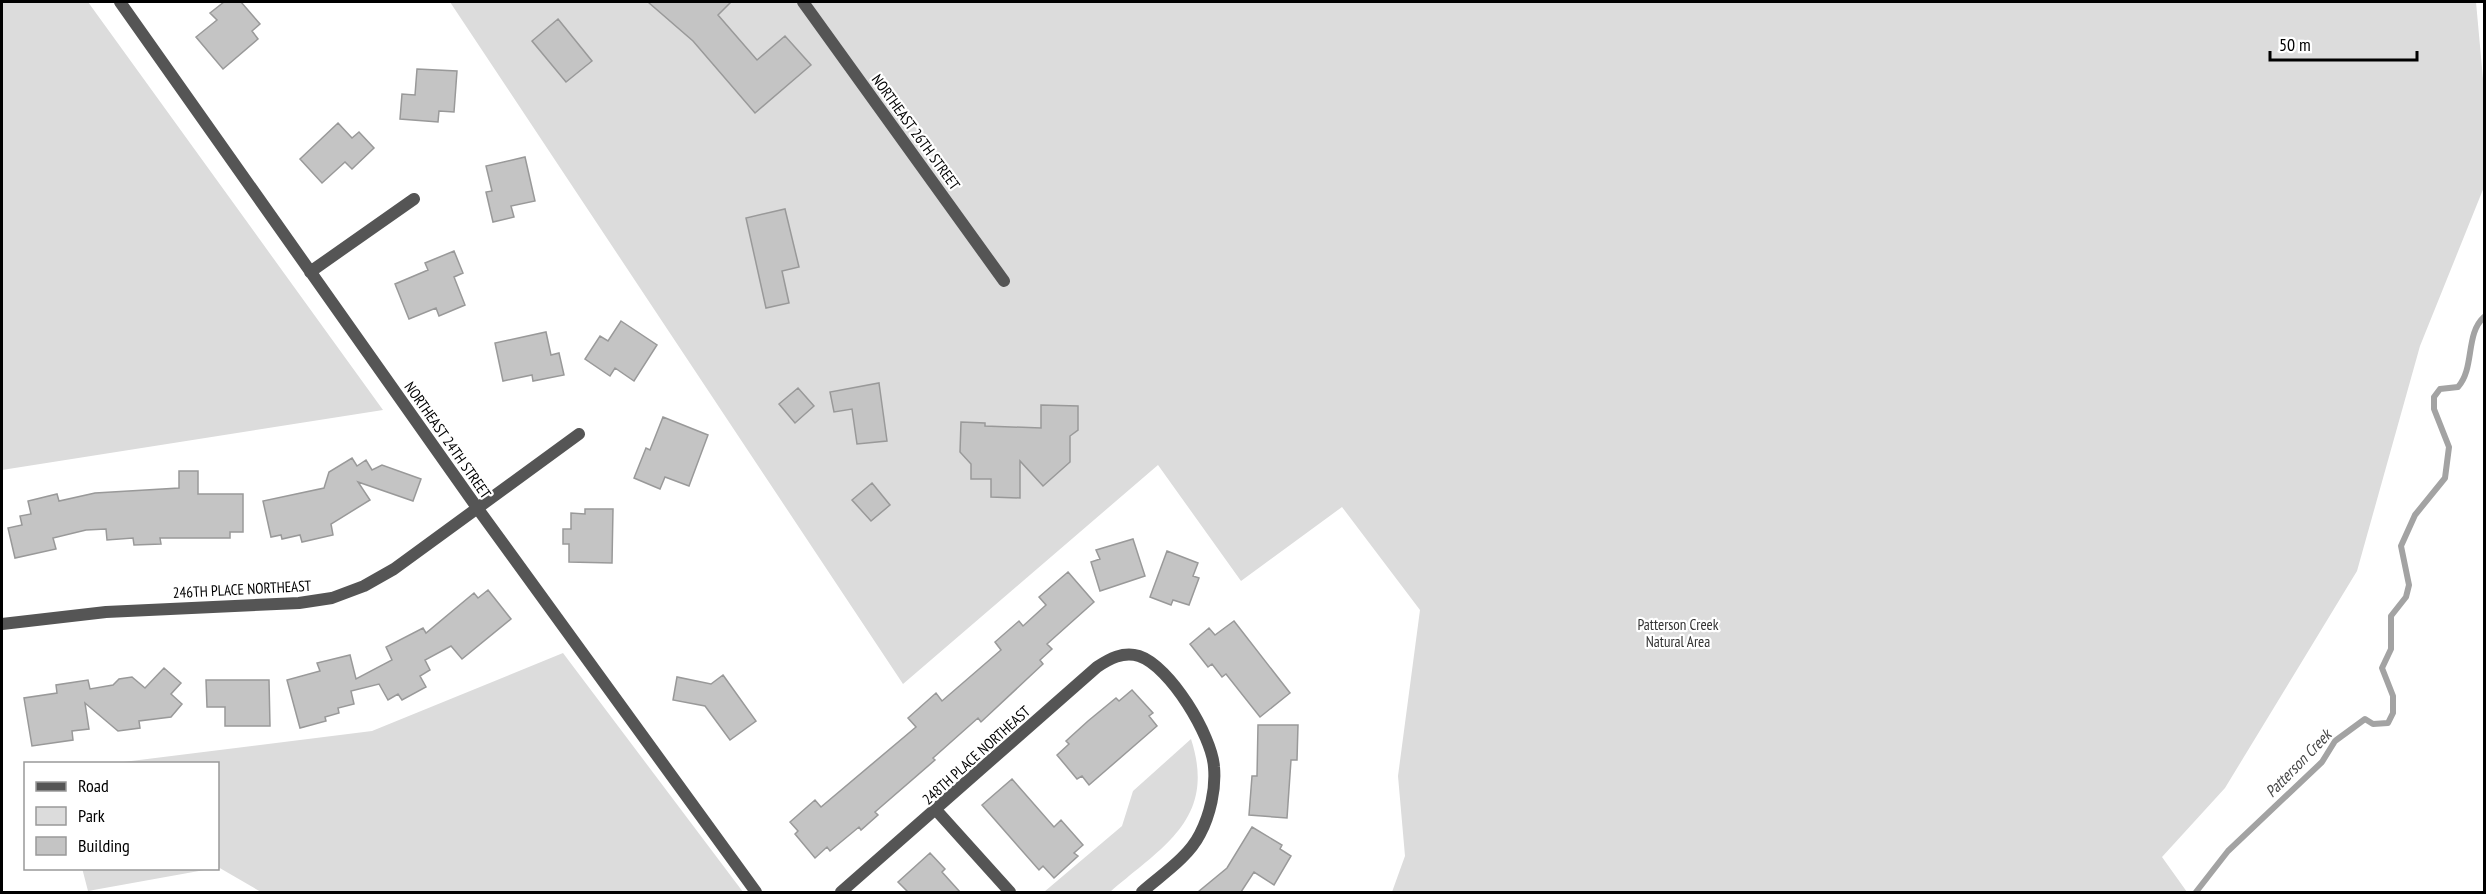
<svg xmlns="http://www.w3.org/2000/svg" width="2486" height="894" font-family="'PT Sans Narrow',sans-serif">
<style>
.green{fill:#dcdcdc}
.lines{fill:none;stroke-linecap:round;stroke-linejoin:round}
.stream{stroke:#a3a3a3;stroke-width:6}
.building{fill:#c4c4c4;stroke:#999;stroke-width:1.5}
.minor{stroke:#555;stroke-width:12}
.labels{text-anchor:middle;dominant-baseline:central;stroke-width:4.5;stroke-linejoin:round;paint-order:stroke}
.street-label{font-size:15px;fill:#000;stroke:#fff}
.park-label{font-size:15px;fill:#333;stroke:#fff}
.water-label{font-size:16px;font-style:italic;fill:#444;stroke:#fff}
</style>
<rect width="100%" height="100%" fill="#fff"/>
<!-- green -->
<path class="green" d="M2,2H88L383,410L2,470Z
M450,2H2476L2484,90V187L2420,346L2357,571L2225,788L2162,857L2187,892H1392L1405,856L1398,776L1420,610L1342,507L1241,581L1158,465L903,684Z
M563,653L743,892H261L218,867V764L115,763L372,731Z
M1191,739C1217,819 1163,846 1110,892H1044L1122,826L1133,791Z
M82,868H209L210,869L88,891Z"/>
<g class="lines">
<!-- stream -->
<path class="stream" d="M2196,892L2228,851L2322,762L2335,741L2365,719L2373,724L2388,723L2393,713V696L2382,668L2391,649V616L2406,597L2409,585L2401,546L2415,515L2445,478L2449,447L2434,409V397L2440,389L2458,387C2475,368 2465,334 2484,317"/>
</g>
<!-- building -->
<path class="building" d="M224,2H241L260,24L252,31L258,39L223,69L196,37L217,20L210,13Z
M648,2H731L718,15L757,60L785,36L811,65L755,113L693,41Z
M558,19L592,61L566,82L532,41Z
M417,69L457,71L454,112L439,111L438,122L400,119L402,94L415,95Z
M338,123L352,138L359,132L374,148L352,169L345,162L322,183L300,159Z
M525,157L535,201L511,206L514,217L493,222L486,192L492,191L486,166Z
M785,209L799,267L782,271L789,303L766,308L746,218Z
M454,251L463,273L454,277L465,305L439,316L436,308L409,319L395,284L428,270L425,263Z
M621,321L657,345L634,381L615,368L610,376L585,359L600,336L608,341Z
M546,332L551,355L559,353L564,375L533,381L532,375L503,381L495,343Z
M879,383L887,441L857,444L852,409L834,412L830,392Z
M798,388L814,406L795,423L779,404Z
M1041,405L1078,406V430L1070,436V462L1043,486L1020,461V498L991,497V479H971V464L960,452L961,422L985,423V426L1041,428Z
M663,417L708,435L689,486L665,477L660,489L634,478L646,448L650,450Z
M352,458L357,466L366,460L372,470L382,465L421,479L413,501L358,482L370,500L331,524L333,535L302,542L300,535L282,539L281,535L271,537L263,501L324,488L329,472Z
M179,471H198V494H243V532H230V538H160L161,544L134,545L133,538L107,540L106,529L86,530L53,538L56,549L15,558L8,528L22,525L20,516L31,514L28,501L57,494L59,501L95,493L179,488Z
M872,483L890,505L871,521L852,500Z
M585,509H613L612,563L569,562V544H563V529H571V513L585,514Z
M1133,539L1145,576L1100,591L1091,562L1100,559L1096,550Z
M1167,551L1198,563L1193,576L1199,578L1189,605L1173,600L1171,605L1150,597Z
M1068,572L1094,602L1047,644L1052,649L1040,660L1043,664L981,722L978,718L933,758L935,760L875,812L878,815L861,830L859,827L830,851L827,847L815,858L795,834L798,831L790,822L815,800L821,807L916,727L908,718L936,693L942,701L1001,650L995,642L1019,621L1023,626L1046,605L1039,597Z
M488,590L511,619L462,659L451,646L425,660L430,670L420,676L426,687L402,700L398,694L388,700L379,684L351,691L354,704L338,708L339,713L325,717L326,721L300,728L287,680L320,671L317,663L350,655L356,679L392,660L386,647L423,628L426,633L474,593L478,598Z
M1234,621L1290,693L1260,717L1226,674L1222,677L1212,664L1208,667L1190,644L1209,628L1215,635Z
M164,668L181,683L171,694L182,704L171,717L139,721L140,728L118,731L85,703L89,729L72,731L73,740L32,746L24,698L57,693L56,685L88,680L90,689L113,685L119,679L132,677L145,688Z
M723,675L756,721L730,740L705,706L673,700L677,677L711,684Z
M206,680H269L270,726H225V707H207Z
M1132,690L1153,713L1149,716L1157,726L1089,785L1082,776L1077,779L1057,755L1069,744L1066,741L1088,721L1116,698L1119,701Z
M1258,725H1298L1297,760H1291L1287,818L1249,815L1252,776H1257Z
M1012,779L1054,827L1061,820L1083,845L1074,853L1078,856L1054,878L1043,866L1039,870L982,805Z
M1252,827L1282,845L1280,849L1291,856L1274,885L1254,872L1241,892H1198L1227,868Z
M930,853L945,869L942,872L960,892H908L898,882Z"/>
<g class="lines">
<!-- minor -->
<path class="minor" d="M120,2L478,509L756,892
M803,2L1004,281
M310,272L414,199
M2,624L106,612L299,603L332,598L364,586L394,569L579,434
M937,811L1010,892
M841,892L1097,667C1109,659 1123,651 1139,656C1170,666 1212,736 1214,767C1216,789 1210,815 1200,834C1188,858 1161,875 1142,892"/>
</g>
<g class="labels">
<!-- street labels -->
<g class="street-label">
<text transform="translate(916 132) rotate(54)">NORTHEAST 26TH STREET</text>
<text transform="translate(448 440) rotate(55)">NORTHEAST 24TH STREET</text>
<text transform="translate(242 589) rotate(-3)">246TH PLACE NORTHEAST</text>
<text transform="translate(976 755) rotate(-42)">248TH PLACE NORTHEAST</text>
</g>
<!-- park labels -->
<g class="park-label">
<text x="1678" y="624">Patterson Creek<tspan x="1678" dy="17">Natural Area</tspan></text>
</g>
<!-- water labels -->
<g class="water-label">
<text transform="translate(2298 763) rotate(-46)">Patterson Creek</text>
</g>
</g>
<!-- border -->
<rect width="2486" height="894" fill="none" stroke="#000000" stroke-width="6"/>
<!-- legend -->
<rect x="24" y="762" width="195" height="108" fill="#ffffff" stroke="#999999" stroke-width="1.5"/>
<rect x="36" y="782" width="30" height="9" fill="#555555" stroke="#999999" stroke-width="1.5"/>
<text x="78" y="792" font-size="18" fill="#000000">Road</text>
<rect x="36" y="807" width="30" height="18" fill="#dcdcdc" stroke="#999999" stroke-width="1.5"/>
<text x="78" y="822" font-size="18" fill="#000000">Park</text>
<rect x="36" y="837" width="30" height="18" fill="#c4c4c4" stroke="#999999" stroke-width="1.5"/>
<text x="78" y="852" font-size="18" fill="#000000">Building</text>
<!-- scale -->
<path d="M2270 51v9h147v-9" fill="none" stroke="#000000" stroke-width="3"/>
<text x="2279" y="51" font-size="18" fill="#000000" stroke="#ffffff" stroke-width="4.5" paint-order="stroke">50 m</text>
</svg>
